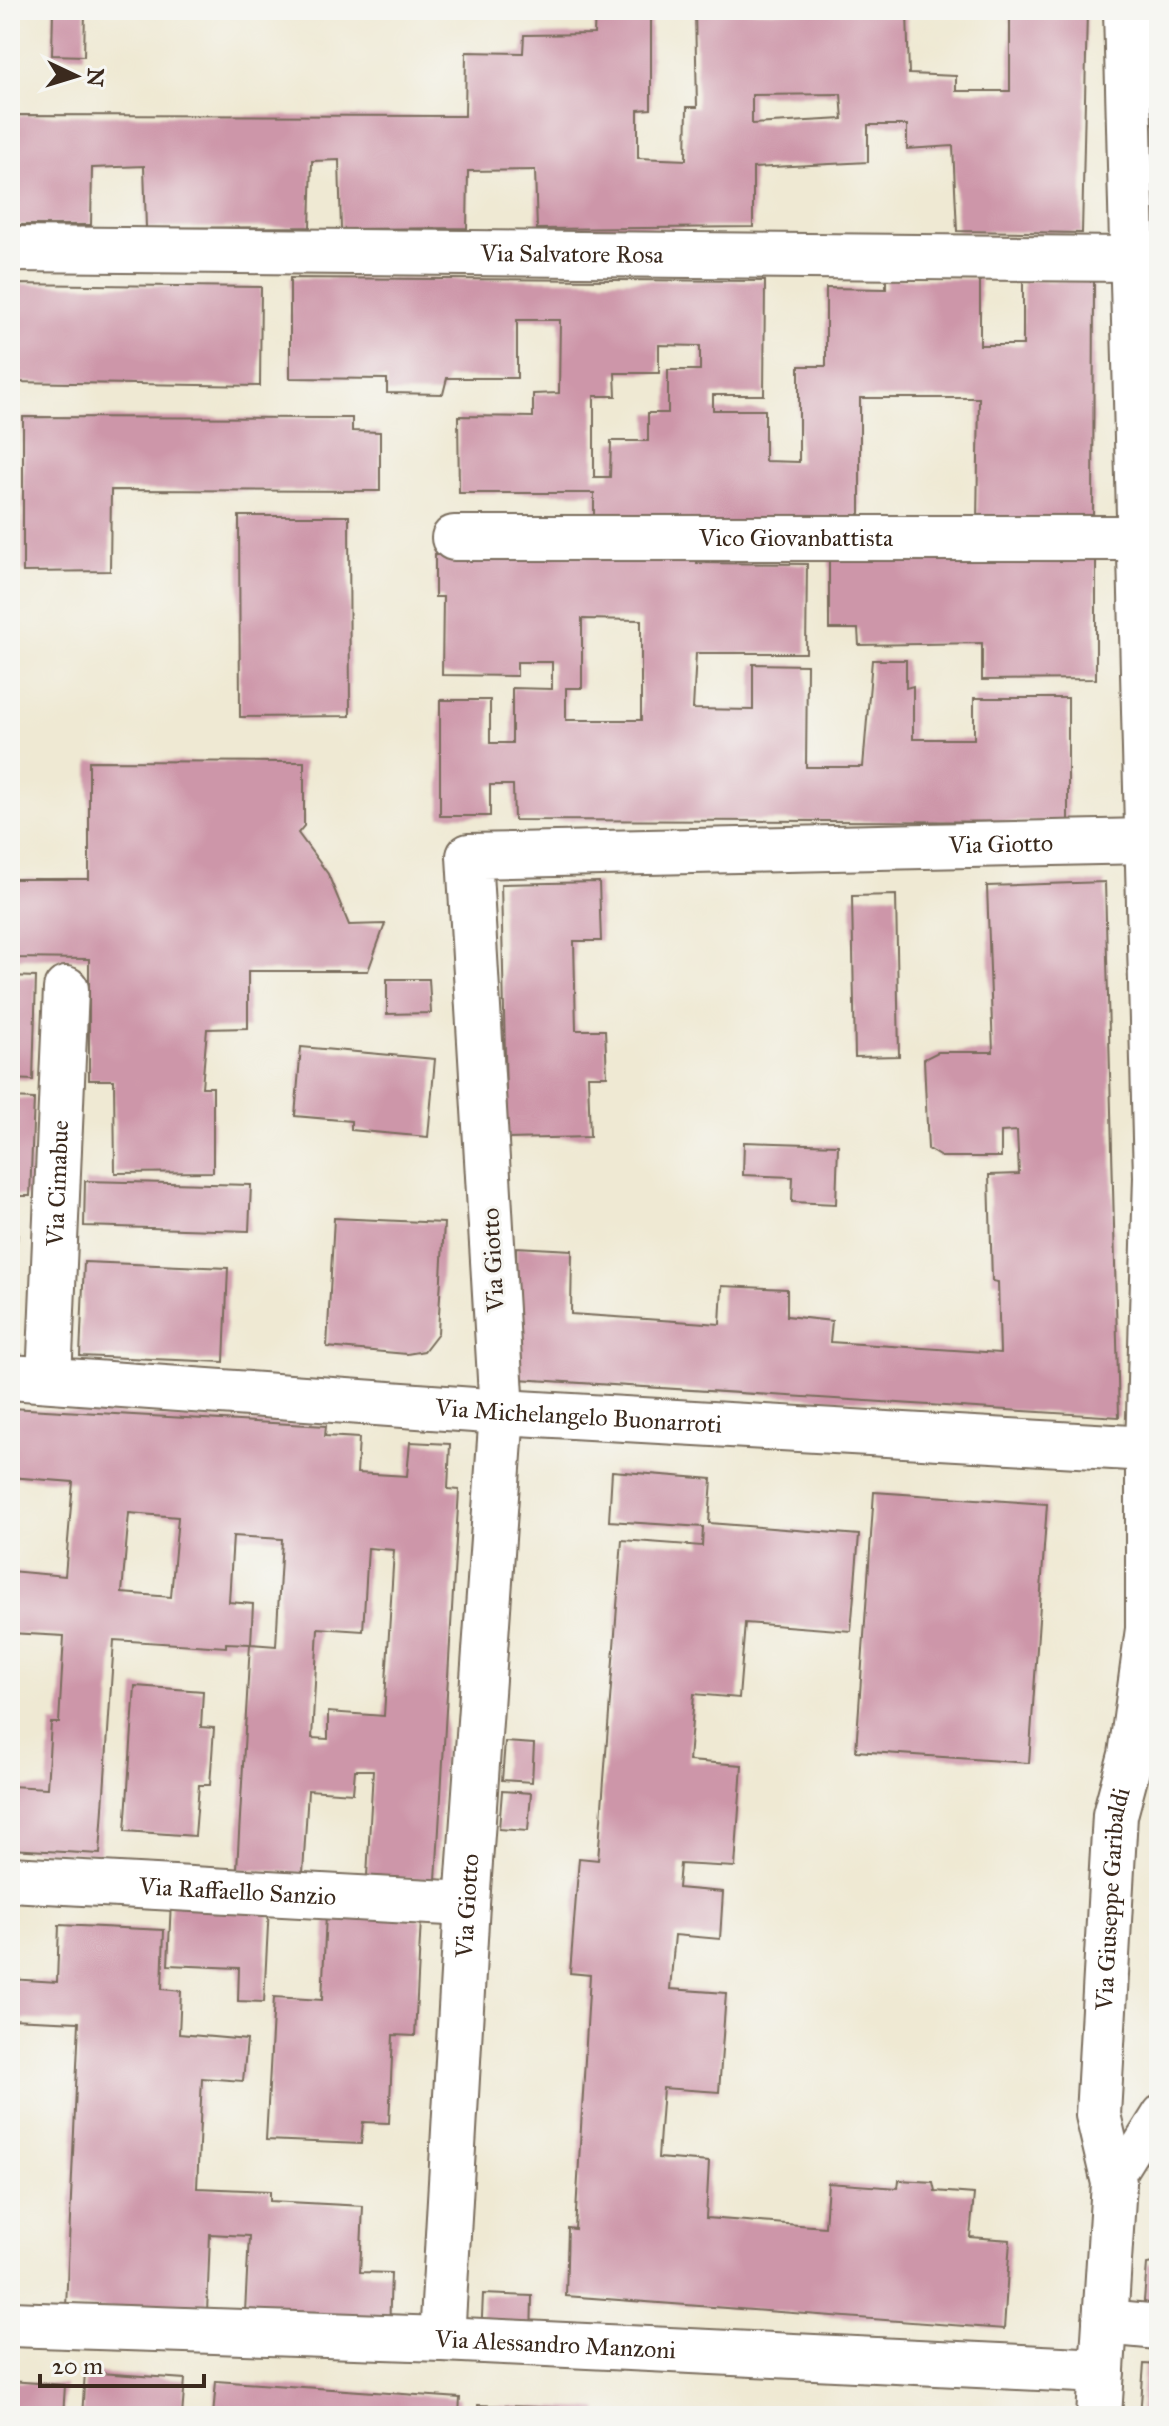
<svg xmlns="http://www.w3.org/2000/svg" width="1169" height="2426" font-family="'IM FELL Great Primer',serif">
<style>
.green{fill:#9ece7d;stroke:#6c7c4e;stroke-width:2}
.building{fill:#cd96a9;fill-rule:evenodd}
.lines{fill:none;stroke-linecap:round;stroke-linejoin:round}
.service-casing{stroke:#7a6d5d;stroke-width:34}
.minor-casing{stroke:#7a6d5d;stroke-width:48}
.service{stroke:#fff;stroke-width:30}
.minor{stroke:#fff;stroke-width:44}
.labels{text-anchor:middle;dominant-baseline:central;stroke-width:6;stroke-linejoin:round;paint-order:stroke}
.street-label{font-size:24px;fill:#3b2a1e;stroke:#f6f6f2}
</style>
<rect width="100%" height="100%" fill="#f6f6f2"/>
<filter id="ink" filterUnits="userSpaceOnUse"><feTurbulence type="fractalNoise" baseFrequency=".0125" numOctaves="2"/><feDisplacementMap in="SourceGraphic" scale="16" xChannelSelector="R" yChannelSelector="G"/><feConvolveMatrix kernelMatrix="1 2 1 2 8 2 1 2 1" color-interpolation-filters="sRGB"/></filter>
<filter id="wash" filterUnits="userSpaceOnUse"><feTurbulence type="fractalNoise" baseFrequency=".006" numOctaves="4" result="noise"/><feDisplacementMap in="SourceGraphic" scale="32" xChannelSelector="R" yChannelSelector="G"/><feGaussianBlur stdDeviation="1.8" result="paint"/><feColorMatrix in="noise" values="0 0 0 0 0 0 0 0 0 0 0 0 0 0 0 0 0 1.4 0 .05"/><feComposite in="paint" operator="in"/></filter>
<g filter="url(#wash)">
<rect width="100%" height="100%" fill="#efe9d3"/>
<!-- green -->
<path class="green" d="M10,459H12L14,693H10Z"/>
<g id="blocks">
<!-- building -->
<path class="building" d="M53,10H85L84,56L52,55Z
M595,10H651V109L638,110V158L686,160L687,107H697L695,10L907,13L909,74L956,76V91H1010V10H1087L1082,233L957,231L953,146L907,149V125H868V162L753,168V227L537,229L535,170L468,171L467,228L341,229L339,160L312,161L310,227L146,228L144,166L92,168L91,225H10V115L465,116L466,52L523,53L524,35L594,34ZM841,94L843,119L752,124V95Z
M290,278L765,281L764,395H713V410H765V461L799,462V366H826V288L886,289V279H980V345H1023V281H1094L1093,522L977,521L979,398H860V513L848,526L594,525V493H459L458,416L533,417V394L559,393L560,320H517V378H447L443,394L387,393V379L290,378ZM659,345L700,346V370H668V413H648V441H611L610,477H594V396H616L615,373H659Z
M10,284L261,287L260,386L10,382Z
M23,417L352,418V431L380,432V491L111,490L110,571L23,572Z
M239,516H349L350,716L240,717Z
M435,554L697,556V563L807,564L806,653H696L693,709L753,710V664L807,665L806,767H863L872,660H906V688L913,686V739H974V698H1068V822L514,820L513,785H490V816H440V700H490V743H512V688L552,689V662H517V676L442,675L443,597H435ZM582,619L641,620V720H566V688H582Z
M1096,556V679L982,680V643L859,645L858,629H829V558Z
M89,761L304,762V826L298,833L328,874L349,925L385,924L368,971H248V1028L207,1029L202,1087H213V1172L115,1173L114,1080H89V959L10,958V879H89Z
M599,882L601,941H574L576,1030H605L607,1076H588L590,1137L507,1139L501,884Z
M1105,882L1119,1417L518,1379L516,1247L572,1250L571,1314L720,1324L722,1286L787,1289V1316L832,1321L830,1342L1000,1353L998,1282L992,1281L989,1175L1019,1174L1017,1131L1001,1132V1157H941L928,1149L924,1059L938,1052H993L987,886Z
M896,895L899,1056L855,1057L852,896Z
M10,976L36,977L33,1080L10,1079Z
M387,979H429L431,1013L387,1014Z
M301,1047L435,1059L428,1137L351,1130V1121L295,1116Z
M10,1098L34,1099L30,1196H10Z
M744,1142L838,1145L836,1204L792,1202L793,1177L743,1175Z
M85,1181L251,1185L249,1231L84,1226Z
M334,1218L444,1223L438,1333L424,1351L407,1354L327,1347Z
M10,1229L18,1230L12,1305H10Z
M84,1262L228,1268L224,1362L80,1356Z
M10,1408L326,1426L325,1436L359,1438L357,1473L407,1476L410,1442L450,1444L448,1489L459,1490L436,1880L367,1876L373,1770H355L353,1793L308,1790L303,1873L237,1869L250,1644L226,1643V1647L114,1640L100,1854L10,1849V1786L47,1788L51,1723H59L64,1636L10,1633V1571L65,1576L73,1482L10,1477ZM129,1513L178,1517L171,1597L122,1593ZM233,1536L282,1539L276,1646L251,1644L253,1604L229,1602ZM368,1548L394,1550L384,1716L328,1712V1739L312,1738L318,1628L363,1631Z
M612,1471L712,1479L709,1523L859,1535L851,1631L745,1623L739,1698L694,1694L689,1761L742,1765L735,1867L680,1864L678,1888L723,1892L720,1939L675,1935L670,1989L726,1993L719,2092L663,2088L658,2158L709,2162L706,2218L825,2227L828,2183L898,2188L899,2180L933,2182L935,2191L974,2194L970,2237L1010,2240L1004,2329L566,2296L568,2228L575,2229L590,1975L570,1973L579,1858L598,1860L622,1540L702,1546L703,1527L609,1521Z
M874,1492L1047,1504L1029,1763L856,1751Z
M135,1686L203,1691L201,1727L214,1728L210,1785H199L195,1836L125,1831Z
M505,1742L534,1744L532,1782L502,1780Z
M502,1791L531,1793L528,1831L499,1829Z
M171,1901L269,1906L264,2002L238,2001L239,1968L168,1965Z
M326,1914L421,1919L415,2036L393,2035L389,2123L363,2122L361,2144L266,2140L274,1997L322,2000Z
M59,1925L164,1930L162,1989L181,1991L179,2034L247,2040L243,2081L202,2078L197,2188L270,2191V2201L363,2206L360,2272L391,2273L389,2331L245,2312L249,2236L210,2234L207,2313L66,2307L79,2022L10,2019V1979L57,1982Z
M1157,2223H1159V2313L1144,2301L1147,2264L1153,2263Z
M483,2294L532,2296L531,2341L481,2339Z
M1144,2364L1159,2365V2416H1140Z
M85,2372L185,2379L182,2416H82Z
M10,2381L65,2385L63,2416H10Z
M216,2381L460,2398L459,2416H213Z
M478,2405L598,2409V2416H478Z"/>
</g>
</g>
<g filter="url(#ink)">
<use href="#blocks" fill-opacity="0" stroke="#7a6d5d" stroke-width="2"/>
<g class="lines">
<defs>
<path id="service" d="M1114,2183L1159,2111"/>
<g id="minor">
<path id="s1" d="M10,249L1133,259"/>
<path id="s2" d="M454,538H1139"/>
<path id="s3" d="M10,1377L502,1412L1148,1449"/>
<path id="s4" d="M49,1379L66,989"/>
<path id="s5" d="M10,1879L467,1904"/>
<path d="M1105,2322L1159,2327"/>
<path id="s6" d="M10,2324L442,2339L1102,2371"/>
<path id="s7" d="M442,2339L467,1904L502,1412L469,856L1146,841"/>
<path id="s8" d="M1099,2416L1114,2183L1098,2115L1115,1815L1131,1755L1148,1629V1449L1156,1177L1126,10"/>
</g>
</defs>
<!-- service casing -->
<use href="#service" class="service-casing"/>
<!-- minor casing -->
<use href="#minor" class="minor-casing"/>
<!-- service -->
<use href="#service" class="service"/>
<!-- minor -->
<use href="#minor" class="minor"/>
</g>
</g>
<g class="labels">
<!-- street labels -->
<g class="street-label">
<text stroke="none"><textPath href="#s1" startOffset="562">Via Salvatore Rosa</textPath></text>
<text stroke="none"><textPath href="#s2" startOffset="342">Vico Giovanbattista</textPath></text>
<text stroke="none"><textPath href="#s7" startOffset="2018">Via Giotto</textPath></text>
<text stroke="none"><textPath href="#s4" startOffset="196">Via Cimabue</textPath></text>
<text transform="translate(493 1260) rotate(-93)">Via Giotto</text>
<text stroke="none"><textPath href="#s3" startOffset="570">Via Michelangelo Buonarroti</textPath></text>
<text stroke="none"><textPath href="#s5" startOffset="228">Via Raffaello Sanzio</textPath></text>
<text stroke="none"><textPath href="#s8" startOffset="520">Via Giuseppe Garibaldi</textPath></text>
<text stroke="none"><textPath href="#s7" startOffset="434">Via Giotto</textPath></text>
<text stroke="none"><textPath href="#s6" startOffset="546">Via Alessandro Manzoni</textPath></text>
</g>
</g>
<!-- margin -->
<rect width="1169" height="2426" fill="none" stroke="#f6f6f2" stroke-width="40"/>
<!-- north arrow -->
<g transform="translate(76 76) rotate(94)" stroke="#f6f6f2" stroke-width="6" paint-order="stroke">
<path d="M0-6L14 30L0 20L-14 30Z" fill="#3b2a1e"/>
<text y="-12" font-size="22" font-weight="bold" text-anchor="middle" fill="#3b2a1e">N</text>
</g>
<!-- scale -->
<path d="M40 2374v12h164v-12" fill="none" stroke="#3b2a1e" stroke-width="4"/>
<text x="52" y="2374" font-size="24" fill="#3b2a1e" stroke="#f6f6f2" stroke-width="6" paint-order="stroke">20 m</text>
</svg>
